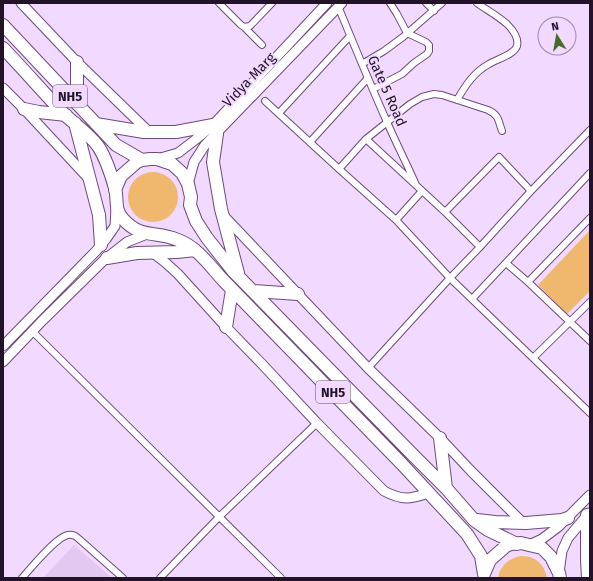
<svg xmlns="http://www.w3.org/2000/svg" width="593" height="581" font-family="'Fira Sans',sans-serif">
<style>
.built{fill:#e3c8f2}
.green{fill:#efb86e}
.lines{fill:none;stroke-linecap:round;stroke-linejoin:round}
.street-casing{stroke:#6d4980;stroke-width:8}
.secondary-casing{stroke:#6d4980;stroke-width:11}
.highway-casing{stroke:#6d4980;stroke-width:14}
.street{stroke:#fff;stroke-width:6}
.secondary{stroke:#fff;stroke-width:9}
.highway{stroke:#fff;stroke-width:12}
.labels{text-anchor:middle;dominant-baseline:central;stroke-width:4;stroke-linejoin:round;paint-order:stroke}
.shield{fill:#f1d9ff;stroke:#604e69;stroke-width:1}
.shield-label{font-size:13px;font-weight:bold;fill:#221329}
.street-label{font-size:14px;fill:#221329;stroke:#f1d9ff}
</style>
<rect width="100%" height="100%" fill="#f1d9ff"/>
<!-- built -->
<path class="built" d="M74,545L112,578H43Z"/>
<!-- green -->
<path class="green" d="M128 197a25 25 0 1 1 50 0a25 25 0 1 1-50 0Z
M590,230V291L567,314L538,285Z
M521,556C535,556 544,563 547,578H498C500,566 509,558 521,556Z"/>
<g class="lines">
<defs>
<path id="street" d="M219,3L241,25L244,27L250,26L272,3
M426,3L434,11
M338,6C354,45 370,84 387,122C396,143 407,164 416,185
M244,27L262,45
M362,64L384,51L403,37L442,3
M373,89L402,74L414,63L427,54L429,51V45L426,42L407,33L397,14L390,3
M457,100C465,86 474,72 489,64C497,59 514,55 517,46C519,38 512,29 507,24C498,16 487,10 477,3
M265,101L339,169L396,220L450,278L590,413
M279,113L350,36
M366,139L445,212L480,247
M310,142L368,78
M339,169L366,139L410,104L422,97L434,94L442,95L488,110C499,115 498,120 502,131
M445,212L499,157L531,191
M590,218L528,282L590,341
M396,220L422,191
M506,263L528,282
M472,299L590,173
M32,331L281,578
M533,358L590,302
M368,368L450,278L480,247L531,191L590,130
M22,578C31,568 56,537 68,535C72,534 76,536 79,539L123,578
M160,578L219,517L317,423"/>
<path id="secondary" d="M21,3L77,62L149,132
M3,88L24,109L89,179
M157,159L178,153L195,140L213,125L327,3
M188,184L194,162L205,145L342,3
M223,215L368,368L440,438L471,471L523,523
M153,253L166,263L178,274L226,327L262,364L317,423L384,491C403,501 410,499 429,493
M3,346L96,251L106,239L115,226L116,208
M3,362L43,320L104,260L127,242L147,234
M529,545L542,539L558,527L590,495
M559,573L562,551L568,538L589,513"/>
<path id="highway" d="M3,25L116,145L142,160
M3,48C24,70 44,93 65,115C76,125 89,134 98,146C106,158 111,174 115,188C118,199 114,210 123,219C142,240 156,230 178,240C197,247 210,266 223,280L401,463L467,534L481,556L484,574
M77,104V62
M24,109L39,112L66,115
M75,123L99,215L101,245
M96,124L144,132H176L213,125
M217,134L213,162L221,209L238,273
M115,190L121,176L137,162L142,160L150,159H157L172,164L182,173L188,184L191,197L190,205L196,221L207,238L233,271L413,455L446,488L474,520L488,530L517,544
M107,258L137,253L177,252L195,250
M253,291L298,294
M226,327L232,290
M440,438L446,488
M587,515V560L588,578
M477,520L495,522L526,523L562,520L568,518
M484,574L490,560L506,546L511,544L521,543L529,545L542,548L551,557L559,573L560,578"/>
</defs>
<!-- street casing -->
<use href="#street" class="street-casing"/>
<!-- secondary casing -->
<use href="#secondary" class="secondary-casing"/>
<!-- highway casing -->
<use href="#highway" class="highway-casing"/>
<!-- street -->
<use href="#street" class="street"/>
<!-- secondary -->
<use href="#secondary" class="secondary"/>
<!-- highway -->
<use href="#highway" class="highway"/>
</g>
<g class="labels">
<!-- shield labels -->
<g class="shield">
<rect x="53" y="85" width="34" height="22" rx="3"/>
<rect x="316" y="381" width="34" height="22" rx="3"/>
</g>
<g class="shield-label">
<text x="70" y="96">NH5</text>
<text x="333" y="392">NH5</text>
</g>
<!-- street labels -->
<g class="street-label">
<text transform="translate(249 80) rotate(-46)">Vidya Marg</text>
<text transform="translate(387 91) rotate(66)">Gate 5 Road</text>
</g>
</g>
<!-- border -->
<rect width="593" height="581" fill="none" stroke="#221329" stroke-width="8"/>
<!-- north arrow -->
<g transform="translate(557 36) rotate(349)"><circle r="19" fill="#f1d9ff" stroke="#9e8aa9"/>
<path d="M0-3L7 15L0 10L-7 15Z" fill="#456b25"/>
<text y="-6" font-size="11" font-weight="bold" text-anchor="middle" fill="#221329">N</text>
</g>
</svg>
